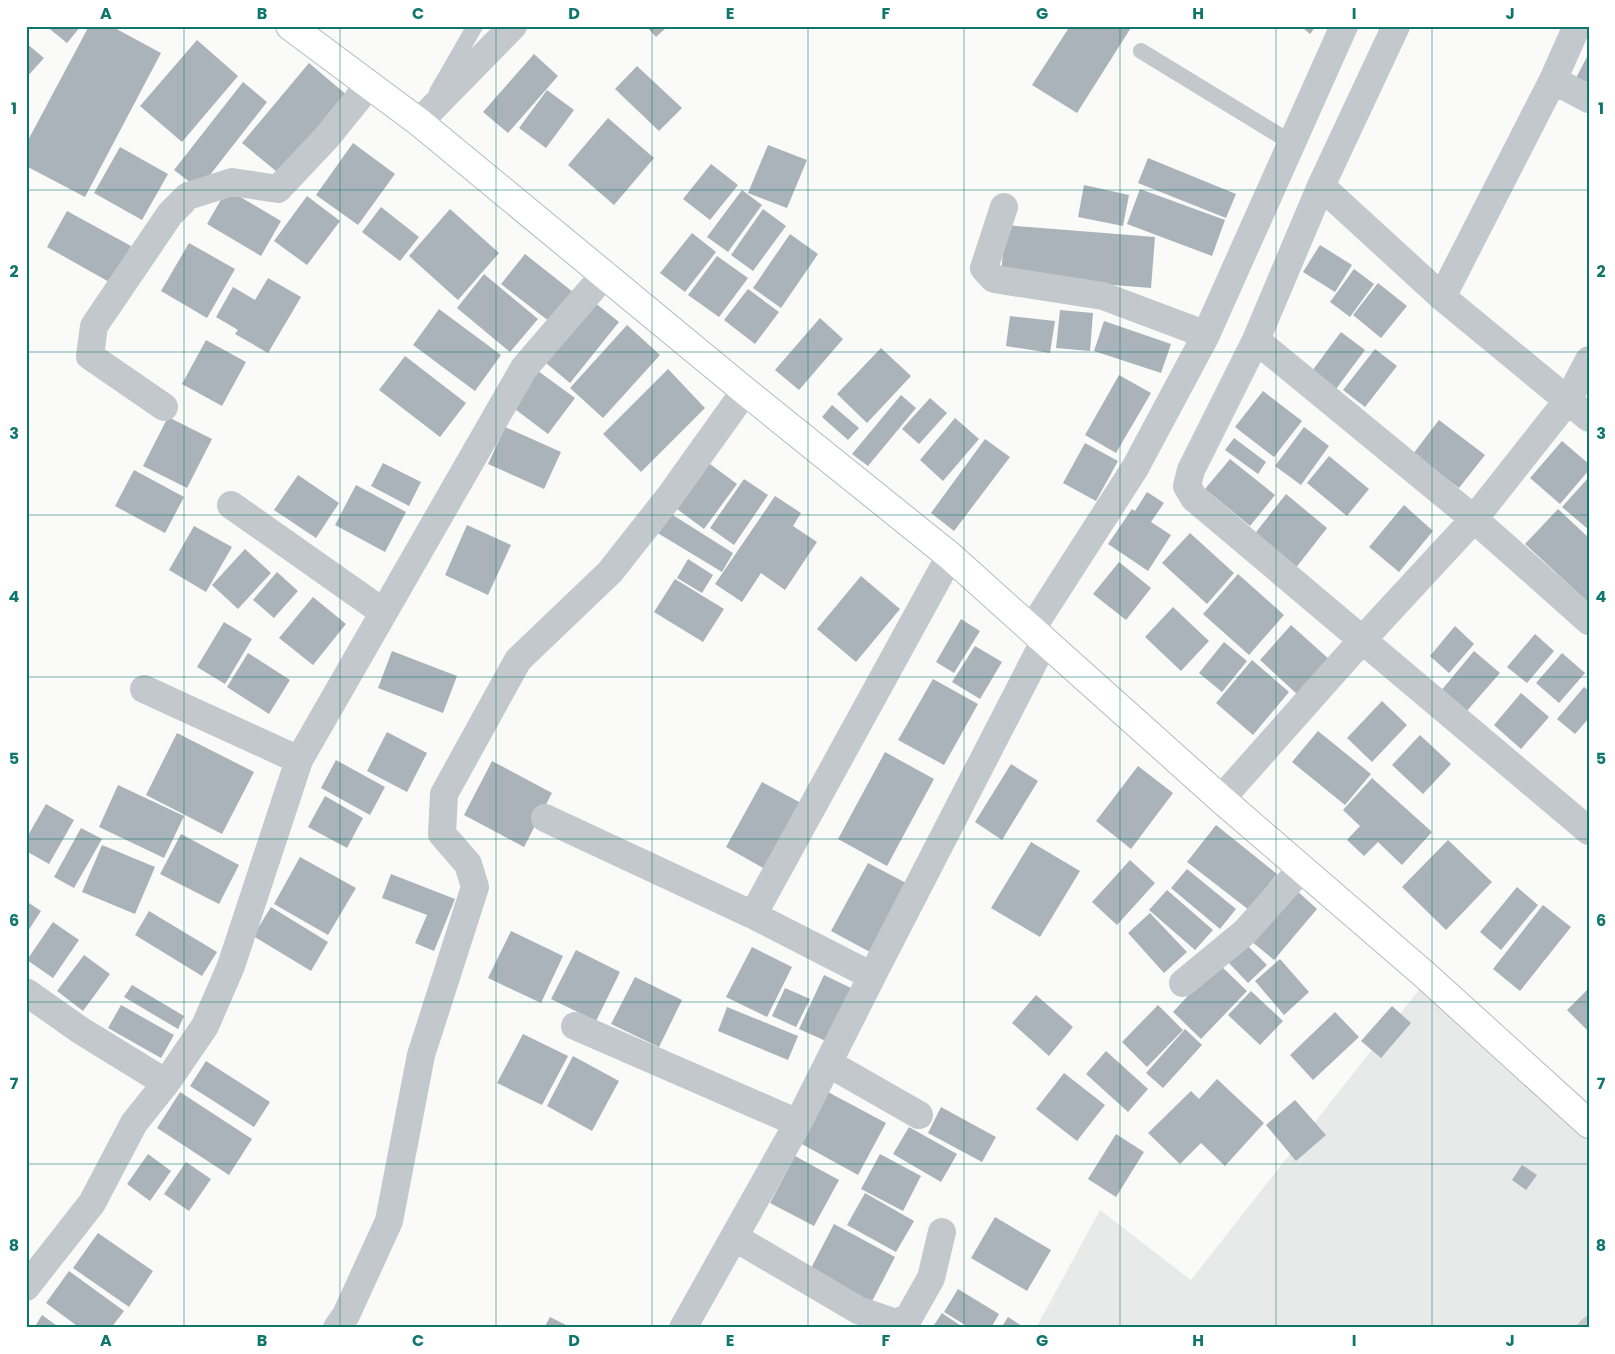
<svg xmlns="http://www.w3.org/2000/svg" width="1615" height="1354" font-family="Poppins,sans-serif">
<style>
.built{fill:#e8e9e9}
.building{fill:#aab3b9}
.lines{fill:none;stroke-linecap:round;stroke-linejoin:round}
.secondary-casing{stroke:#b3babf;stroke-width:30}
.primary-casing{stroke:#b5babe;stroke-width:30}
.lane{stroke:#c3c8cc;stroke-width:16}
.street{stroke:#c3c8cc;stroke-width:28}
.secondary{stroke:#fff;stroke-width:28}
.primary{stroke:#fff;stroke-width:28}
.grid{fill:none;stroke:#0f766e;stroke-width:1;stroke-opacity:0.55}
.neatline{fill:none;stroke:#0f766e;stroke-width:2}
.grid-label{font-size:16px;text-anchor:middle;font-weight:bold;fill:#0f766e}
</style>
<rect width="100%" height="100%" fill="#fafaf8"/>
<!-- built -->
<path class="built" d="M1436,968L1589,1103V1328H1036L1100,1210L1191,1280Z"/>
<!-- building -->
<path class="building" d="M46,26H81L67,43Z
M89,26H111L161,53L85,197L26,166V144Z
M646,26H668L656,37Z
M1070,26H1132L1077,113L1032,85Z
M1301,26H1316L1310,34Z
M197,40L238,76L182,142L140,106Z
M26,43L44,58L26,78Z
M1589,53V87L1575,80Z
M534,54L558,76L508,133L483,112Z
M309,63L348,96L282,176L242,143Z
M637,66L682,108L659,131L615,89Z
M243,82L267,102L199,189L174,170Z
M547,90L574,110L546,148L519,128Z
M608,118L654,158L614,205L568,165Z
M353,143L395,174L358,225L316,195Z
M768,145L807,160L787,208L748,193Z
M120,147L168,174L142,220L94,193Z
M1148,158L1236,194L1226,218L1138,183Z
M711,164L738,185L710,220L683,199Z
M1084,185L1129,195L1123,226L1078,217Z
M227,189L281,221L261,256L207,224Z
M1140,189L1225,220L1212,256L1127,224Z
M742,190L762,205L728,252L707,237Z
M307,196L340,221L307,265L274,241Z
M381,207L419,237L400,261L362,232Z
M450,209L499,253L458,300L409,256Z
M763,209L786,226L753,271L731,255Z
M67,211L131,246L111,283L47,247Z
M1005,225L1155,237L1151,288L1001,276Z
M692,233L716,252L685,292L660,273Z
M790,234L818,254L781,308L753,288Z
M189,243L235,269L207,318L161,291Z
M1320,245L1352,265L1335,292L1303,272Z
M525,254L573,292L550,322L501,284Z
M717,256L748,278L719,317L688,295Z
M1354,269L1374,284L1350,317L1330,302Z
M484,274L538,319L510,352L457,308Z
M268,278L301,297L268,353L235,334L238,330L216,317L233,287L255,300Z
M1378,283L1407,306L1381,338L1353,315Z
M748,289L779,312L755,344L724,320Z
M589,298L619,322L570,383L540,358Z
M439,309L501,355L475,391L413,345Z
M1060,310L1093,313L1090,351L1056,348Z
M1010,316L1055,321L1050,353L1006,346Z
M820,318L843,339L799,390L775,370Z
M1104,321L1171,344L1161,373L1094,351Z
M627,325L660,355L603,418L570,388Z
M1341,332L1365,350L1336,389L1312,371Z
M206,340L246,362L222,406L182,384Z
M881,348L911,376L867,423L837,394Z
M1375,349L1397,366L1365,407L1343,390Z
M405,356L466,403L440,437L379,390Z
M534,368L575,398L548,434L507,403Z
M668,369L705,408L641,472L603,434Z
M1119,375L1151,393L1116,453L1085,435Z
M1263,391L1302,421L1274,457L1235,427Z
M901,395L916,408L868,466L852,454Z
M930,398L947,413L919,444L902,429Z
M832,405L859,428L848,440L822,417Z
M168,417L212,439L187,488L143,466Z
M955,418L979,439L943,481L920,460Z
M1439,420L1485,455L1459,488L1413,454Z
M505,427L561,452L544,489L488,464Z
M1304,427L1329,446L1301,485L1275,466Z
M1234,438L1266,462L1258,474L1225,450Z
M985,439L1010,457L954,531L931,513Z
M1562,441L1589,464V470L1560,504L1530,478Z
M1085,443L1118,461L1096,501L1063,483Z
M1329,456L1369,489L1347,516L1307,483Z
M1230,459L1275,495L1250,526L1205,489Z
M706,461L737,484L704,529L673,506Z
M383,463L421,482L409,506L371,486Z
M134,470L184,497L165,533L115,506Z
M298,475L339,503L316,538L274,510Z
M1589,477V530L1562,507Z
M744,479L768,495L734,545L710,528Z
M356,485L406,512L385,552L335,525Z
M1147,492L1164,503L1151,522L1171,535L1148,571L1108,544L1132,509L1135,511Z
M1286,494L1327,528L1295,569L1253,536Z
M775,496L801,513L793,526L817,542L785,590L761,573L742,602L715,584Z
M1404,505L1433,531L1399,572L1369,547Z
M1558,509L1589,538V603L1525,544Z
M668,512L733,553L722,572L656,532Z
M467,525L511,545L488,595L445,575Z
M194,526L232,547L206,592L169,570Z
M1190,533L1234,573L1207,604L1162,563Z
M245,549L271,573L238,609L212,585Z
M688,559L713,575L702,593L677,578Z
M1119,562L1151,588L1126,620L1093,594Z
M277,572L298,591L274,618L253,600Z
M1238,574L1284,615L1249,655L1203,614Z
M861,576L900,609L856,662L817,629Z
M675,579L724,609L703,642L654,612Z
M313,597L346,624L313,665L279,638Z
M1173,607L1209,641L1181,671L1145,637Z
M961,619L980,631L954,673L936,662Z
M224,622L252,639L225,684L197,667Z
M1291,625L1330,660L1298,695L1260,660Z
M1455,626L1474,644L1449,673L1430,656Z
M1535,634L1554,651L1527,683L1507,667Z
M1224,642L1247,661L1222,692L1199,673Z
M975,646L1002,662L980,699L952,682Z
M392,651L457,676L443,713L378,688Z
M1474,651L1500,673L1465,713L1440,692Z
M248,653L290,680L269,714L227,687Z
M1562,653L1585,673L1559,703L1536,683Z
M1252,660L1289,692L1253,735L1216,703Z
M933,679L978,704L944,765L898,740Z
M1584,687L1589,691V718L1575,734L1557,719Z
M1521,693L1549,717L1521,749L1494,725Z
M1382,701L1407,725L1372,762L1347,738Z
M1318,731L1371,774L1345,805L1292,762Z
M387,732L427,753L407,792L367,771Z
M177,733L254,772L222,834L146,795Z
M1420,735L1451,764L1423,794L1392,765Z
M885,752L934,779L887,866L838,839Z
M336,760L385,787L370,815L321,788Z
M492,761L552,793L524,847L464,815Z
M1011,764L1038,781L1002,840L975,822Z
M1138,766L1173,793L1131,849L1096,821Z
M1372,778L1432,832L1402,865L1378,842L1364,856L1347,840L1360,826L1343,810Z
M762,782L801,803L765,869L726,847Z
M118,785L184,816L164,858L99,827Z
M325,796L363,818L347,848L308,827Z
M46,804L74,820L49,864L26,851V839Z
M1216,825L1277,874L1249,910L1187,862Z
M81,828L102,839L74,888L54,877Z
M181,834L239,865L219,904L160,874Z
M1448,840L1492,882L1446,930L1402,887Z
M1031,842L1080,871L1040,937L991,908Z
M102,845L155,867L135,914L82,892Z
M300,857L356,888L328,935L274,904Z
M1130,860L1155,883L1117,925L1092,902Z
M868,863L908,884L870,952L831,931Z
M1187,869L1236,909L1220,929L1171,888Z
M391,874L455,899L434,951L415,943L427,915L382,898Z
M1517,887L1538,905L1501,950L1480,932Z
M1295,889L1317,909L1274,960L1251,941Z
M1167,890L1213,930L1195,950L1149,910Z
M26,901L41,911L26,934Z
M1543,905L1571,927L1520,991L1493,969Z
M271,907L328,942L311,971L253,936Z
M149,911L217,952L202,976L135,935Z
M1150,913L1187,952L1164,973L1128,933Z
M53,922L79,940L53,978L27,960Z
M511,931L563,956L541,1003L488,978Z
M1246,944L1267,965L1248,983L1227,961Z
M752,947L792,967L767,1017L726,997Z
M576,950L620,972L596,1021L551,999Z
M84,955L110,974L83,1011L57,991Z
M1280,959L1309,992L1284,1015L1255,981Z
M1218,963L1247,991L1201,1039L1173,1012Z
M824,975L853,989L828,1042L799,1029Z
M635,977L682,1000L659,1047L611,1024Z
M132,985L184,1016L178,1029L124,997Z
M785,988L810,999L796,1027L772,1016Z
M1589,988V1032L1567,1010Z
M1251,991L1283,1021L1260,1045L1228,1015Z
M1036,995L1073,1027L1049,1056L1012,1023Z
M121,1005L174,1035L161,1058L108,1028Z
M1158,1005L1183,1030L1147,1067L1122,1042Z
M1392,1006L1411,1023L1381,1058L1361,1041Z
M727,1007L798,1036L788,1060L718,1031Z
M1335,1012L1359,1037L1313,1080L1290,1055Z
M1185,1029L1202,1045L1163,1088L1146,1073Z
M523,1034L568,1056L542,1105L497,1083Z
M1106,1051L1148,1089L1128,1112L1086,1074Z
M573,1056L619,1081L592,1131L547,1106Z
M206,1061L270,1102L254,1127L190,1086Z
M1064,1073L1105,1105L1077,1141L1036,1109Z
M1217,1079L1264,1123L1225,1166L1201,1143L1180,1164L1148,1133L1191,1091L1199,1099Z
M180,1092L252,1139L229,1175L157,1128Z
M828,1092L886,1123L858,1175L800,1143Z
M1295,1100L1326,1135L1296,1161L1266,1125Z
M941,1107L996,1137L982,1162L928,1133Z
M909,1127L957,1154L941,1182L893,1154Z
M1116,1134L1144,1152L1116,1197L1088,1179Z
M148,1154L171,1171L150,1201L127,1184Z
M880,1154L921,1176L903,1211L861,1189Z
M795,1156L839,1180L814,1226L770,1203Z
M186,1162L211,1179L189,1211L164,1194Z
M1522,1165L1537,1175L1526,1190L1512,1180Z
M865,1193L914,1221L896,1252L847,1225Z
M995,1217L1051,1250L1027,1291L971,1258Z
M834,1224L895,1257L869,1307L808,1274Z
M98,1233L153,1271L129,1307L73,1268Z
M69,1271L124,1311L111,1328H80L46,1303Z
M958,1289L999,1314L991,1328H970L944,1312Z
M942,1313L964,1328H932Z
M42,1315L60,1328H34Z
M550,1317L572,1328H544Z
M1008,1317L1025,1328H1001Z"/>
<g class="lines">
<defs>
<path id="secondary" d="M290,26L419,122L745,391L950,556L1039,636"/>
<path id="primary" d="M1039,636L1221,799L1425,975L1589,1124"/>
</defs>
<!-- secondary casing -->
<use href="#secondary" class="secondary-casing"/>
<!-- primary casing -->
<use href="#primary" class="primary-casing"/>
<!-- lane -->
<path class="lane" d="M1141,51L1292,143
M437,92L475,26
M1585,1328L1589,1324"/>
<!-- street -->
<path class="street" d="M1396,26L1321,186L1256,340L1191,470L1187,486L1194,498L1589,831
M1553,80L1589,99
M419,122L513,26
M1321,186L1442,297L1589,418
M1004,207L984,268L994,279L1103,296L1191,329L1205,337
M1442,297L1553,80L1577,26
M1256,340L1474,519L1589,621
M164,407L90,356L94,326L170,214L188,196L232,182L278,189L327,137L369,85
M231,505L383,612
M1031,630L1135,468L1205,337L1344,26
M144,689L299,760
M1221,799L1363,639L1474,519L1568,400L1589,360
M545,818L753,915L872,976
M753,915L950,556
M1183,983L1245,932L1302,868
M26,992L80,1030L166,1083
M575,1026L798,1123
M828,1063L919,1115
M734,1237L858,1310L896,1323L909,1317L931,1278L942,1232
M26,1287L92,1203L134,1123L166,1083L205,1026L231,966L299,760L524,368L605,274
M337,1328L346,1315L389,1221L421,1055L475,887L468,864L442,834L444,794L518,660L610,572L670,496L745,391
M683,1328L798,1123L872,976L1044,642"/>
<!-- secondary -->
<use href="#secondary" class="secondary"/>
<!-- primary -->
<use href="#primary" class="primary"/>
</g>
<!-- grid -->
<path class="grid" d="M184,26V1328M340,26V1328M496,26V1328M652,26V1328M808,26V1328M964,26V1328M1120,26V1328M1276,26V1328M1432,26V1328M26,190H1589M26,352H1589M26,515H1589M26,677H1589M26,839H1589M26,1002H1589M26,1164H1589"/>
<!-- border -->
<rect width="1615" height="1354" fill="none" stroke="#ffffff" stroke-width="55"/>
<rect x="28" y="28" width="1560" height="1298" class="neatline"/>
<g class="grid-label">
<text x="106" y="19">A</text>
<text x="262" y="19">B</text>
<text x="418" y="19">C</text>
<text x="574" y="19">D</text>
<text x="730" y="19">E</text>
<text x="886" y="19">F</text>
<text x="1042" y="19">G</text>
<text x="1198" y="19">H</text>
<text x="1354" y="19">I</text>
<text x="1510" y="19">J</text>
<text x="14" y="114">1</text>
<text x="1601" y="114">1</text>
<text x="14" y="277">2</text>
<text x="1601" y="277">2</text>
<text x="14" y="439">3</text>
<text x="1601" y="439">3</text>
<text x="14" y="602">4</text>
<text x="1601" y="602">4</text>
<text x="14" y="764">5</text>
<text x="1601" y="764">5</text>
<text x="14" y="926">6</text>
<text x="1601" y="926">6</text>
<text x="14" y="1089">7</text>
<text x="1601" y="1089">7</text>
<text x="14" y="1251">8</text>
<text x="1601" y="1251">8</text>
<text x="106" y="1346">A</text>
<text x="262" y="1346">B</text>
<text x="418" y="1346">C</text>
<text x="574" y="1346">D</text>
<text x="730" y="1346">E</text>
<text x="886" y="1346">F</text>
<text x="1042" y="1346">G</text>
<text x="1198" y="1346">H</text>
<text x="1354" y="1346">I</text>
<text x="1510" y="1346">J</text>
</g>
</svg>
